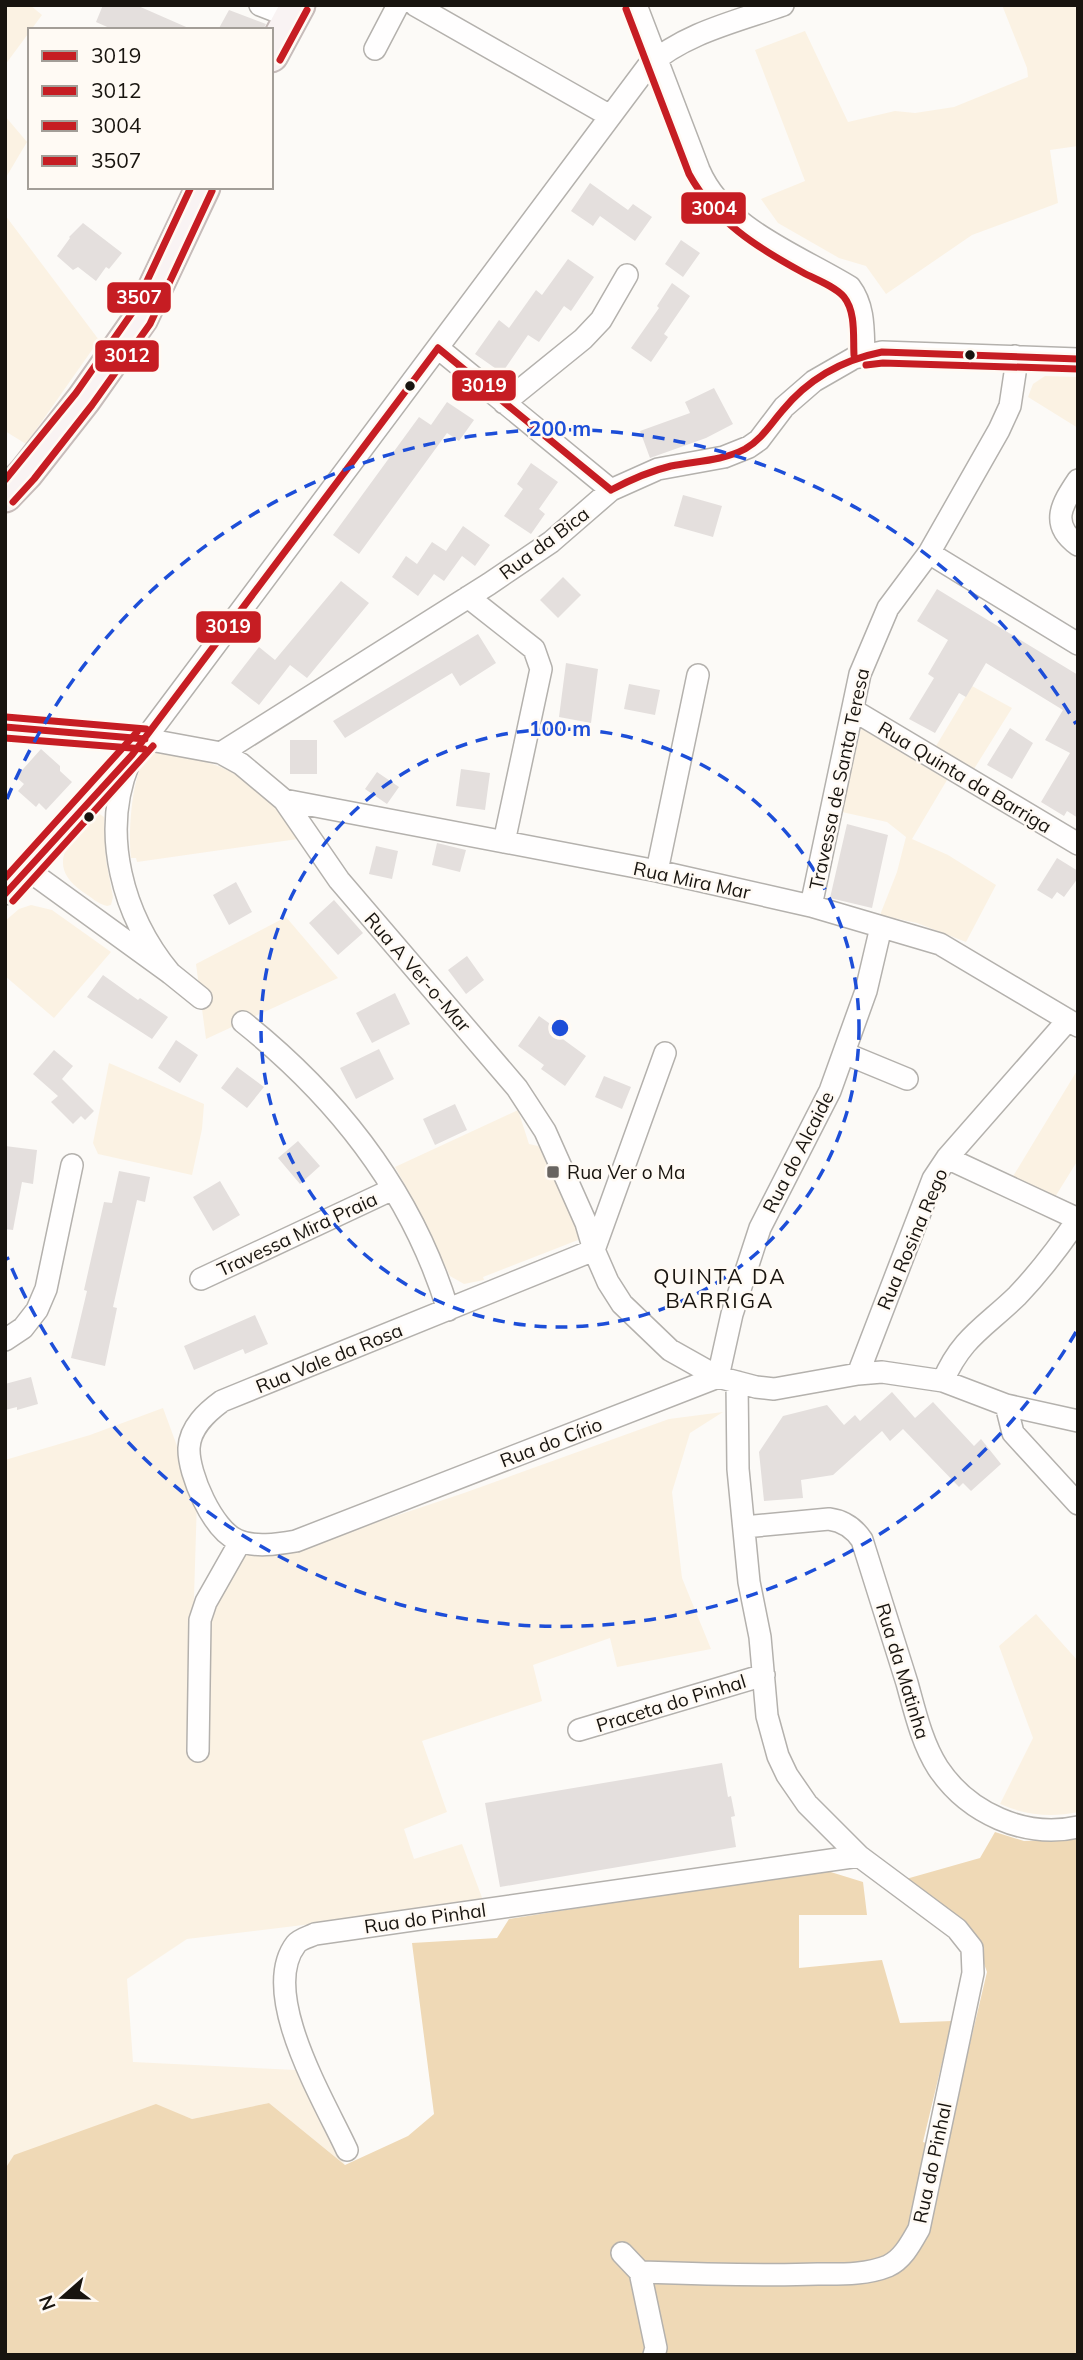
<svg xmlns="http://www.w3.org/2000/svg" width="1083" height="2360" font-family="Mulish,sans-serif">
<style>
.green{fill:#fbf2e3}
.forest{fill:#efd9b6}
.building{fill:#e4dfdd}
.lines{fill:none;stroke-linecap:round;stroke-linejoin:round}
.street-casing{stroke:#b4b1ad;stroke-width:24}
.primary-casing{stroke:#c7bcba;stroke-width:37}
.street{stroke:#fffefe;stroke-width:21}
.primary{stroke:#f9f3f3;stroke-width:33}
.bus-1-casing{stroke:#fffaf4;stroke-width:12}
.bus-2-casing{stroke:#fffaf4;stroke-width:12}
.bus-3-casing{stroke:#fffaf4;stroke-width:12}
.bus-4-casing{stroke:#fffaf4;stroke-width:12}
.bus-1{stroke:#c61d23;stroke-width:7}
.bus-2{stroke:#c61d23;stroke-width:7}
.bus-3{stroke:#c61d23;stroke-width:7}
.bus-4{stroke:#c61d23;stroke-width:7}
.ring{fill:none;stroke:#1d4ed8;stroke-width:3.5;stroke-dasharray:12 9}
.bus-dot{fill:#18140f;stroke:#fffaf4;stroke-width:2.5}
.poi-dot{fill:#686460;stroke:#fffaf4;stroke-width:2.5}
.labels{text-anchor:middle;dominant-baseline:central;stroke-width:5;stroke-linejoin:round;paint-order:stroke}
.street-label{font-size:19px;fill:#18140f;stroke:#fffaf4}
.poi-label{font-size:19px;fill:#18140f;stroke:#fffaf4;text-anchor:start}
.neighbourhood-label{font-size:21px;letter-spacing:2px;fill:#18140f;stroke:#fffaf4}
.centre{fill:#1d4ed8;stroke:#fffaf4;stroke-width:3.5}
.ring-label{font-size:21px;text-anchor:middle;font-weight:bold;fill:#1d4ed8;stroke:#fffaf4;stroke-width:5;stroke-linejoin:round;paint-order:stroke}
.line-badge{stroke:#fffaf4;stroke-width:2.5}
.badge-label{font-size:19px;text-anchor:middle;font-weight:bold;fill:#fff}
</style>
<rect width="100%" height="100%" fill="#fcfaf7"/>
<!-- green -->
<path class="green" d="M5,5H30L42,15L5,65Z
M1002,5H1078V146L1050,150L1058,203L972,235L886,294L866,266L839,258L778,223L761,199L805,181L755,50L805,31L848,122L895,111L915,113L954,107L1028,77L1027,68Z
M5,116L27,142L5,179Z
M5,215L99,340L26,444L5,431Z
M1045,376L1078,377V428L1028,397L1033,384Z
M972,686L1012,708L974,769L936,746Z
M861,728L947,780L912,839L948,855L996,885L966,942L917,923L880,915L897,872L906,837L887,822L842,812Z
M159,752C231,764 252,776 297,833L298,839L137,862L136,858H131C128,837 131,769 149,755C152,752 155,752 159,752Z
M98,813L104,817L106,860L113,897L111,905L107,906C98,904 91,897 83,892C44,865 70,840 93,814Z
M31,905L52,910L111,952L54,1018L5,976V921L19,909Z
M286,917L338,978L206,1039L196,964Z
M109,1063L204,1104L202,1129L192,1175L98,1154L93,1143Z
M1078,1069V1160L1055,1197L1012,1178Z
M518,1110L529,1144L538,1146L543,1151L579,1235L578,1240L483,1277L484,1280L464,1284L450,1276L417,1207L395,1167Z
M163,1408L197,1500L189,1759L206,1760L207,1612L247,1553L282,1554L464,1493L669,1419L723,1412L690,1433L672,1492L682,1578L711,1649L617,1667L610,1638L533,1665L542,1701L422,1741L447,1812L404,1829L414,1859L462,1844L484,1903L187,1939L127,1979L133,2062L296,2070L345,2165L269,2103L192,2119L156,2105L5,2169V1460L90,1435Z
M1036,1614L1078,1661V1812C1051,1818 1025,1815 1000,1804L1033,1738L999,1646Z"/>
<!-- forest -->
<path class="forest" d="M995,1832L1024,1841L1078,1839V2355H5V2169L14,2155L156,2104L192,2119L269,2103L345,2165L408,2136L434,2114L412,1943L497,1938L509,1919L821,1869L863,1882L867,1915H799V1968L882,1960L900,2023L952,2021L923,2142L945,2149L987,1972L974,1936L906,1879L980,1858Z"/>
<!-- building -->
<path class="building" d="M103,5H136L193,30H114L96,22Z
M229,10L266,24L263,30H218Z
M590,183L628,210L633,204L652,217L635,241L600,216L593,226L571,211Z
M83,223L122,253L109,269L106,267L96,281L78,267L73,270L57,256L70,238L69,237Z
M681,240L700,253L683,277L665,264Z
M568,259L594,277L571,311L564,306L539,342L528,335L502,373L475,354L499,320L509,328L536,290L542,295Z
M672,283L690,296L664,334L668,337L651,362L631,348L659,308L657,306Z
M714,388L733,424L706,438L650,458L640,431L690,413L685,402Z
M447,402L474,420L459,441L447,433L359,554L333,535L419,417L431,425Z
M531,463L558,482L539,509L545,514L531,534L504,516L523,489L517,484Z
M683,495L722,506L713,537L674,526Z
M463,526L490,545L475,566L462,556L444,581L434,574L418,596L392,577L406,556L417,564L432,542L446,551Z
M563,577L581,595L558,618L540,600Z
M341,581L369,603L307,678L290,665L259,705L231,683L259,647L275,660Z
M937,589L1078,675V818L1067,811L1064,816L1041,802L1070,753L1045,740L1063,710L986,663L966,697L959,693L935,733L909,719L934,678L928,674L948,640L917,621Z
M478,634L496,663L460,686L452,673L345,738L333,721Z
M566,663L598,669L591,723L559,717Z
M629,684L660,690L655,715L624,709Z
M1010,728L1033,743L1012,779L987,765Z
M290,740H317V774H290Z
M41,749L60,766V771L72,782L46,810L39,803L36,807L18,791L24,784L16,777Z
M461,769L490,773L485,810L456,806Z
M377,772L399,787L387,804L365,789Z
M847,824L888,835L872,908L830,898Z
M437,843L466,850L460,872L432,865Z
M376,846L398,851L392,879L369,874Z
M1057,858L1078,871V878L1064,897L1057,892L1052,899L1037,890Z
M236,882L252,912L229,925L213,895Z
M334,900L363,933L338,955L309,923Z
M467,956L484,980L466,994L448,970Z
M103,975L138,1000L140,998L168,1017L152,1039L87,997Z
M395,993L410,1024L372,1043L356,1013Z
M539,1016L563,1033L560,1037L586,1056L565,1086L541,1069L544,1065L518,1046Z
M176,1040L198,1055L180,1083L158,1068Z
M379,1049L394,1079L356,1099L340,1068Z
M54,1050L73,1066L62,1079L94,1111L85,1120L81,1116L73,1124L51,1102L58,1096L33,1074Z
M237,1067L264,1087L247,1108L221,1088Z
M604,1076L631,1087L622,1109L595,1097Z
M455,1104L467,1130L435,1145L423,1119Z
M298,1141L320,1166L300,1184L278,1158Z
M5,1146L37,1150L33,1184L22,1182L13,1230L5,1229Z
M119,1171L150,1177L145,1202L137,1200L113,1307L117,1308L105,1366L71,1358L87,1291L84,1290L104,1202L112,1203Z
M220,1181L240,1215L213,1231L193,1197Z
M255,1315L268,1344L245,1354L243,1349L194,1370L184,1346Z
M31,1377L38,1404L17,1410V1407L5,1410V1384Z
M892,1392L915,1418L933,1402L974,1446L981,1439L1001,1464L971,1491L963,1483L959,1487L903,1429L890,1441L882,1431L833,1475L801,1480L803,1498L764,1501L759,1452L783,1416L827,1405L844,1425L855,1415L860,1421Z
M722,1763L728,1797L731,1796L735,1816L731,1817L736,1847L500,1887L485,1803Z"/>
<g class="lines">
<defs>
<path id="street" d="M260,5L291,17
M415,5L610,116
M636,5L699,170C724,229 798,255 850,287C865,307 863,331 864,355
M375,49L398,5
M438,348L611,490
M504,403L583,339L601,320L627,275
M1078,480C1062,504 1049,524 1078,545
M929,553L1078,644
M468,597L534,649L541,669L504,842
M853,710L1078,844
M5,727L145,739L221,753L241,764L284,800L339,880L517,1088L545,1131L586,1223L594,1250L608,1282L622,1304L670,1350L718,1377L756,1387L774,1389L858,1374L882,1372L943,1381L1006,1405L1078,1421
M221,753L489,584L551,542L611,490L658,469L724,457L749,447L759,440L784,407L814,381L854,358L882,352L1078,359
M129,763C100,834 123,916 170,973
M284,800L657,871L811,906L940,944L1078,1026
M28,870L170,973L201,998
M657,871L698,675
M5,894L145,739L648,66C684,33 738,21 783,5
M811,906L860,674L888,608L929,553L999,430L1010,406L1015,373V356
M243,1022C338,1098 412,1192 448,1310
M665,1053L594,1250L222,1401C207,1412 190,1427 189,1448C188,1474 213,1530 237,1540C254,1548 278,1544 296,1541L718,1377
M844,1053L907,1079
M947,1158L1078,1219
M201,1279L393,1189
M5,1340L23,1328L37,1310L46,1289L72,1165
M858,1374L933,1179L947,1158L1068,1020
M718,1377L732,1314L760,1228L830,1091L866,991L881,927
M943,1381C961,1338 985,1327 1017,1296C1040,1272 1059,1247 1078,1219
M1006,1405L1013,1433L1078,1504
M744,1527L829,1519C844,1521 854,1528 862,1540C877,1588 892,1635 907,1683C915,1712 922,1743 938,1768C968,1813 1025,1839 1078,1827
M579,1730L764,1675
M198,1751L200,1620L206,1602L240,1542
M347,2150C325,2102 258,1993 296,1944C300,1939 309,1937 315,1934L859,1856
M622,2253L640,2272
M654,2355L656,2348L640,2272C699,2274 759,2276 818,2274C841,2274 866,2275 888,2266C903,2259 911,2243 919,2229L973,1973L972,1948L957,1929L859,1856L807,1804L787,1775L778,1756L767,1716L760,1637L749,1582L738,1469L737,1382"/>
<path id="primary" d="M271,55L298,5
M5,495L26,473L84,399L141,318L203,187"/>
</defs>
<!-- street casing -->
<use href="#street" class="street-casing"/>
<!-- primary casing -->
<use href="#primary" class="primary-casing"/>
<!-- street -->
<use href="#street" class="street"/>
<!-- primary -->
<use href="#primary" class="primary"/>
<defs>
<path id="bus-1" d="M438,348L611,490
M611,490C630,480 650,471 671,466C696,461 722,461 745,449C761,440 770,425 782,411C808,379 842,360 882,352L1078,359
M5,727L145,739
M5,894L132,755L438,348"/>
<path id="bus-2" d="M280,60L307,10
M13,502L34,479L92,405L150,324L212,191
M5,738L144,749
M13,901L153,746"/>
<path id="bus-3" d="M626,9L689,174C715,221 756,247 802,272C814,279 835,286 844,297C856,312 853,337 854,355
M866,365L883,363L1078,369"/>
<path id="bus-4" d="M5,480L76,393L132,313L191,187
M6,717L146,729
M5,878L137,732"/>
</defs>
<!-- bus-1 casing -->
<use href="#bus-1" class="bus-1-casing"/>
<!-- bus-2 casing -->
<use href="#bus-2" class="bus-2-casing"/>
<!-- bus-3 casing -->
<use href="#bus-3" class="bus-3-casing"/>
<!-- bus-4 casing -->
<use href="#bus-4" class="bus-4-casing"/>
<!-- bus-1 -->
<use href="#bus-1" class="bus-1"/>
<!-- bus-2 -->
<use href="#bus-2" class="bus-2"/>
<!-- bus-3 -->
<use href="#bus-3" class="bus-3"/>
<!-- bus-4 -->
<use href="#bus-4" class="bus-4"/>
</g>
<!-- distance rings -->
<g class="ring">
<circle cx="560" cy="1028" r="299"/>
<path d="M1076 1332A599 599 0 0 1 7 1257M7 799A599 599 0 0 1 1076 724"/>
</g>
<!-- markers -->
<g class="bus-dot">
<circle cx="970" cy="355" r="6"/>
<circle cx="410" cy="386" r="6"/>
<circle cx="89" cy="817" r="6"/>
</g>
<rect class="poi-dot" x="546" y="1165" width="14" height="14" rx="3.5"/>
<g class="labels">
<!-- street labels -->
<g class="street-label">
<text transform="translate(544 543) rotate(-37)">Rua da Bica</text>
<text transform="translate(965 777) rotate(31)">Rua Quinta da Barriga</text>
<text transform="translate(839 779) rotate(-78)">Travessa de Santa Teresa</text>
<text transform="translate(692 880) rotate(12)">Rua Mira Mar</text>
<text transform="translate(418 972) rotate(49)">Rua A Ver-o-Mar</text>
<text transform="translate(798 1152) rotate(-63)">Rua do Alcaide</text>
<text transform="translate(297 1234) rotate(-25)">Travessa Mira Praia</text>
<text transform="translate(912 1239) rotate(-67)">Rua Rosina Rego</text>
<text transform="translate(329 1358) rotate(-22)">Rua Vale da Rosa</text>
<text transform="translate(551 1442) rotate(-21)">Rua do Círio</text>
<text transform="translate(903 1671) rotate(73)">Rua da Matinha</text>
<text transform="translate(671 1703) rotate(-17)">Praceta do Pinhal</text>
<text transform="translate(425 1918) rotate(-8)">Rua do Pinhal</text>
<text transform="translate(932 2163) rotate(-78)">Rua do Pinhal</text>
</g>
<!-- poi labels -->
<g class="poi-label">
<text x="567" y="1172">Rua Ver o Ma</text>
</g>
<!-- neighbourhood labels -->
<g class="neighbourhood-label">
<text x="720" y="1276">QUINTA DA<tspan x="720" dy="24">BARRIGA</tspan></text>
</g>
</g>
<circle cx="560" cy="1028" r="10" class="centre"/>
<g class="ring-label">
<text x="560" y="436">200 m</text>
<text x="560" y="736">100 m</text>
</g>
<g class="line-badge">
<rect x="680" y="191" width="67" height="34" rx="7" fill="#c61d23"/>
<rect x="106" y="281" width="66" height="33" rx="7" fill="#c61d23"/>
<rect x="94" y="339" width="66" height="34" rx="7" fill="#c61d23"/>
<rect x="451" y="369" width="66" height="33" rx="7" fill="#c61d23"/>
<rect x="195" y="610" width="67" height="34" rx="7" fill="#c61d23"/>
</g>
<g class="badge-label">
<text x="714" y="215">3004</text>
<text x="139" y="304">3507</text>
<text x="127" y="362">3012</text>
<text x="484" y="392">3019</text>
<text x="228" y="633">3019</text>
</g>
<!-- border -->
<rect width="1083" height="2360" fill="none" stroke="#18140f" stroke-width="14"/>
<!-- legend -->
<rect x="28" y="28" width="245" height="161" fill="#fffaf4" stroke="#a39e98" stroke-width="2"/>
<rect x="42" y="51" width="35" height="10" fill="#c61d23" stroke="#a39e98" stroke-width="2"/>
<text x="91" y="63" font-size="21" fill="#18140f">3019</text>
<rect x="42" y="86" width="35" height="10" fill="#c61d23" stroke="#a39e98" stroke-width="2"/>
<text x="91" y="98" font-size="21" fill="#18140f">3012</text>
<rect x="42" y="121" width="35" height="10" fill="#c61d23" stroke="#a39e98" stroke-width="2"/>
<text x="91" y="133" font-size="21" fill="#18140f">3004</text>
<rect x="42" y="156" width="35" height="10" fill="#c61d23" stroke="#a39e98" stroke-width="2"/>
<text x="91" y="168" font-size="21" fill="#18140f">3507</text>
<!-- north arrow -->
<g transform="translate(63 2297) rotate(250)" stroke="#fffaf4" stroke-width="5" paint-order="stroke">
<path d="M0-5L12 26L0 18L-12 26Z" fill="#18140f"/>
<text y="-10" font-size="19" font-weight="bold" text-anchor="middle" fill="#18140f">N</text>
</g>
</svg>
